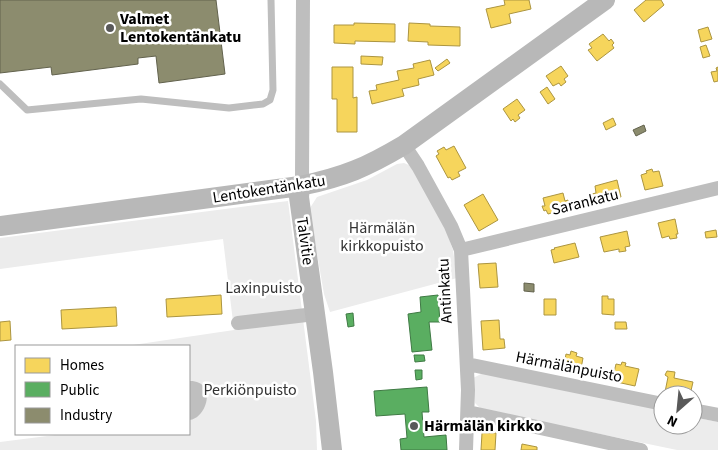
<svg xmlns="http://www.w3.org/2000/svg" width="718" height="450" font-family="'Source Sans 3',sans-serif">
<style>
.green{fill:#ececec}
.water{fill:#bfbfbf}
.homes{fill:#f6d55c;stroke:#ac9540}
.public{fill:#5aae61;stroke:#3f7a44}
.industry{fill:#8c8c6e;stroke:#62624d}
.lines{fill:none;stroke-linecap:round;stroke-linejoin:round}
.lane{stroke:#bebebe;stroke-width:7}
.street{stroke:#bebebe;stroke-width:14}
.secondary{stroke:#b8b8b8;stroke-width:20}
.poi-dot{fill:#595959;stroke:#fff;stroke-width:2}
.labels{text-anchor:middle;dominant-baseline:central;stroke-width:5;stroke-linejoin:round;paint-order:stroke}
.poi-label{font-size:16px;font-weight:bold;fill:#000;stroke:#fff;text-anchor:start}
.street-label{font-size:16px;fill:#000;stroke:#fff}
.park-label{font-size:16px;fill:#333;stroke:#fff}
</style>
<rect width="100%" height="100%" fill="#fff"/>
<!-- green -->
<path class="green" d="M404,163L411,166L444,224L453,250L457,278L330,312L324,294L310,213V208L317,197L367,180L397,164Z
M288,201L316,421L317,450H0V442L63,434H189V346H126L234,330L223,239L0,269V238Z
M485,372L663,410V425H693V417L718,422V450H677L481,409L475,403L473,378Z"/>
<!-- water -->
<path class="water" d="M189,381C218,380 207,419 189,420Z"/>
<!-- homes -->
<path class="homes" d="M504,0H529L531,9L509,14L511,23L491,28L486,9L505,5Z
M646,0H661L664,5L644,22L634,10Z
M354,23L395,24V42L355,41V44L334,43V25H354Z
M409,23L430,24V26L460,27V46L428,45V42L408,41Z
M708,27L712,39L701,42L698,30Z
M603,34L609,41L611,39L614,43L612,45L614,48L597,61L588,50L592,48L589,44Z
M706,45L710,56L703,58L700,47Z
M361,56L383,57L382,65L361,64Z
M447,59L450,63L438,71L435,68Z
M430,60L434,75L418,79L419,85L402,89L404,96L372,104L369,91L377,90L376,85L399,80L397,71L414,68L413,64Z
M561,66L568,76L564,79L566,82L561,86L559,83L553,86L546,76Z
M332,67H353V98L357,97V132H337V99H332Z
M718,67V81L714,82L711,72L717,71L716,68Z
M547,87L555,99L548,104L540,92Z
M517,99L525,110L518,115L520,118L515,122L513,119L511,121L503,109Z
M613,118L616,125L606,130L603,123Z
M454,146L466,168L458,172L460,176L452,180L450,177L448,178L436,156L439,154L437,151L444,147L446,150Z
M652,169L653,172L659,171L663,186L645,190L641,175L647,173L646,171Z
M617,180L621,197L599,202V201L594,202L592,194L596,193L595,186Z
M563,193L565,201L568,200L569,205L567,206V209L548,214L546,210L544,211L542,206H545L543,198Z
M483,194L498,220L479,231L464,205Z
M675,219L678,234H676L677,238L670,239L669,236L662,238L658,223Z
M716,230L717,237L706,238L705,232Z
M627,231L630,246L625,247L626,251L619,252V249L604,252L600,237Z
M575,243L579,257L554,263L551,250L555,249L554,248Z
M496,263L498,287L480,288L478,264Z
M221,295L222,314L167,317L166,299Z
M602,296H608V299H614V315L602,314Z
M544,299H556V315H544Z
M116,307L117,326L62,329L61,310Z
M499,320L500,339H504L505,348L483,350L481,321Z
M10,321L11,340L0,341V322Z
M615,322H626L627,329H615Z
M571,351L577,353L576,356L583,358L580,374L563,371L566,354L570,355Z
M622,362L626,363L625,366L639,369L635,386L612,381L616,364L621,365Z
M667,371L675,372L674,378L693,382L690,395L665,392L668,377L665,375Z
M482,433H496L495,450H481Z
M522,444L537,447V450H521Z"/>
<!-- public -->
<path class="public" d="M438,295L440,322H429L432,350L412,352L408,314L421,312L420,297Z
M353,313L354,326L348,327L346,314Z
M414,355H424L425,361L415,362Z
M415,370H422V379L416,380Z
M427,387L429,412H422L424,437L446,435L447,450H401L400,439L407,438L405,414L376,416L374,391Z"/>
<!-- industry -->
<path class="industry" d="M0,0H216L225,74L159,83L156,56L138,58V64L52,75L51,67L0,73Z
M644,125L646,131L636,136L633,130Z
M524,283L534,284V292L524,291Z"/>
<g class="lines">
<!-- lane -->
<path class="lane" d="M0,84L27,110L141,99L229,108L263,104L270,100L273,90L271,0"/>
<!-- street -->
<path class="street" d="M404,145L418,166L451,226L461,250L468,390L466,450
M300,186L302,176L303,0
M461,250L718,188
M238,323L315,314
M467,364L663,404
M693,410L718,415
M468,412L641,450"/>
<!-- secondary -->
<path class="secondary" d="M300,186L299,197L323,372L332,450
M0,226L300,186C344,177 367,167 404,145L605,0"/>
</g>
<!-- markers -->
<g class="poi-dot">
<circle cx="110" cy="28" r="5"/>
<circle cx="414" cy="426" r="5"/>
</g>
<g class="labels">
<!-- poi labels -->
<g class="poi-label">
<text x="120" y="19">Valmet<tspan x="120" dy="18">Lentokentänkatu</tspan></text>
<text x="424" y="426">Härmälän kirkko</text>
</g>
<!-- street labels -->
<g class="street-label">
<text transform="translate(269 189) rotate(-9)">Lentokentänkatu</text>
<text transform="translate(585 202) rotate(-14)">Sarankatu</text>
<text transform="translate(305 241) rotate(82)">Talvitie</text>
<text transform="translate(445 291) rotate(-93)">Antinkatu</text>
<text transform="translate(569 367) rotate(11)">Härmälänpuisto</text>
</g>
<!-- park labels -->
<g class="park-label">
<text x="382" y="228">Härmälän<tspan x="382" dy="18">kirkkopuisto</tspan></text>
<text x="264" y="288">Laxinpuisto</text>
<text x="250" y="390">Perkiönpuisto</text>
</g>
</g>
<!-- legend -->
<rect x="15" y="345" width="175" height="90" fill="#ffffff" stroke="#999999"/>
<rect x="25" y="358" width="25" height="15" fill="#f6d55c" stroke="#999999"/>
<text x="60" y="370" font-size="15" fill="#000000">Homes</text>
<rect x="25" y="382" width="25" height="15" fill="#5aae61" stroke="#999999"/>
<text x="60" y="395" font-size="15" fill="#000000">Public</text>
<rect x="25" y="408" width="25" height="15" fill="#8c8c6e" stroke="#999999"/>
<text x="60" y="420" font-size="15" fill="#000000">Industry</text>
<!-- north arrow -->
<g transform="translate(678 410) rotate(207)"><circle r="24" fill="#ffffff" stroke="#999999"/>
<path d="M0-4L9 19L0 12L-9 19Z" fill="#595959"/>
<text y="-8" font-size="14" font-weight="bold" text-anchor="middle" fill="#000000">N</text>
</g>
</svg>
